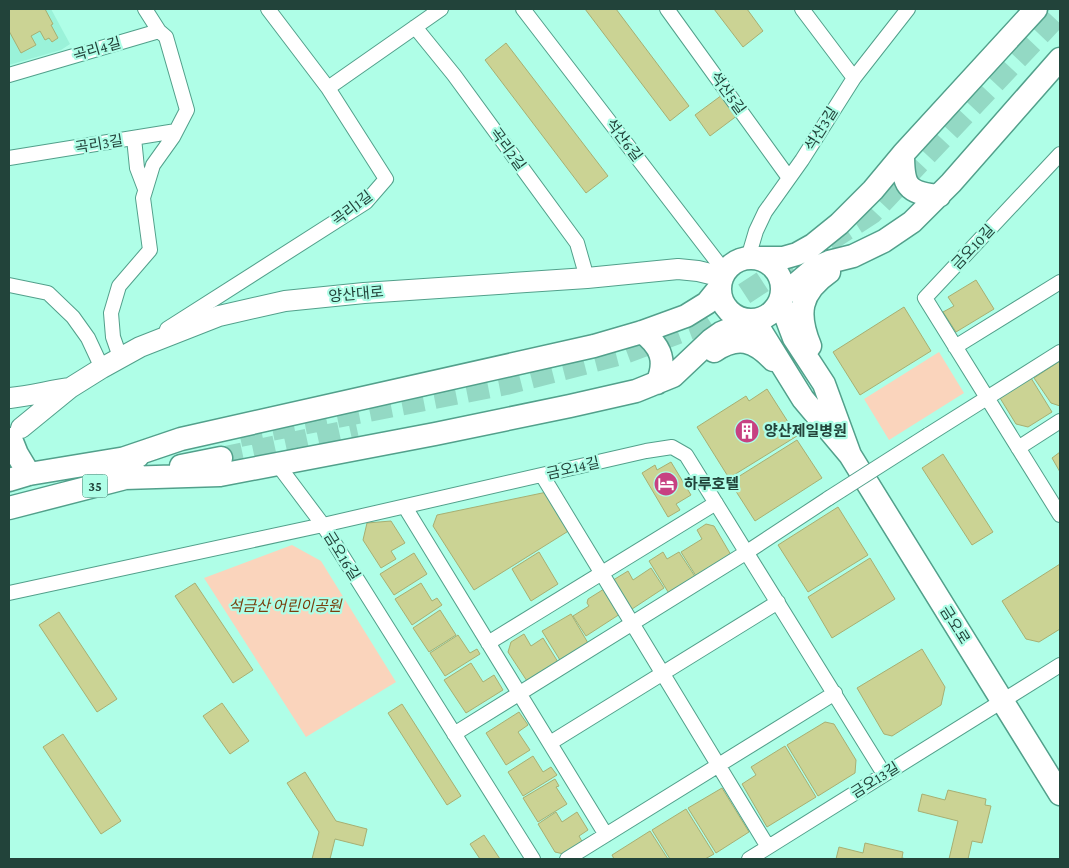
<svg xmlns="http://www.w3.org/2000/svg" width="1069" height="868" font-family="'Crimson Pro','Noto Sans KR',serif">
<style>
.built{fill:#9af2d9}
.green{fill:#fad4bc}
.building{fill:#cbd394;stroke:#a7af72}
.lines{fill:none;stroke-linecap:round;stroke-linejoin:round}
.primary-tunnel{stroke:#93d9c4;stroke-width:22;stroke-dasharray:22 11;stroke-linecap:butt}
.street-casing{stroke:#52a08b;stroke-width:16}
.secondary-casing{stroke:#52a08b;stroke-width:22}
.primary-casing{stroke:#52a08b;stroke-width:25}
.street{stroke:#fff;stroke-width:14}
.secondary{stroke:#fff;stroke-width:20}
.primary{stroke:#fff;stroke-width:22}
.street-bridge-casing{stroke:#52a08b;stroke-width:16;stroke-linecap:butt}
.street-bridge{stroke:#fff;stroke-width:14}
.labels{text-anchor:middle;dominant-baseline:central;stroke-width:4.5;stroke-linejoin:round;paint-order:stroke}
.shield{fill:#affee7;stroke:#4c7b6e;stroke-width:1}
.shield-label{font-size:14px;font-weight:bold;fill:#22433a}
.street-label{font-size:15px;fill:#22433a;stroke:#affee7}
.poi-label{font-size:15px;font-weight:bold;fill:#22433a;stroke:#affee7;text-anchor:start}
.park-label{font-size:15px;font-style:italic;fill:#793f0e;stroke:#affee7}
</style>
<rect width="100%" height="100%" fill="#affee7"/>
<!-- built -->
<path class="built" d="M9,9H51L70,44L61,50L9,65Z"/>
<!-- green -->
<path class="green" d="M939,352L964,393L889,440L864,399Z
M292,545L321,561L396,682L306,737L204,578Z"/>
<!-- building -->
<path class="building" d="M9,9H45L53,24L51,25L58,38L52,42L49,38L45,40L40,31L31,36L36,45L21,53L9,31Z
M585,9H616L689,106L670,121Z
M714,9H747L763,31L743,47Z
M506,43L608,176L586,193L485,60Z
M722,95L738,115L710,136L695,115Z
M976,280L994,309L956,332L943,312L954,306L948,297Z
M904,307L931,351L860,395L833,352Z
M1060,361V406L1051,403L1034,378Z
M1031,378L1052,412L1028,427L1016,424L1000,398Z
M767,389L797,436L729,478L697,427L746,396L749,401Z
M797,440L822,478L755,521L730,482Z
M1060,452V472L1052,458Z
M943,454L993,532L972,545L922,468Z
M671,462L691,495L676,504L680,510L668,517L642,473L655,465L657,470Z
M547,492L570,530L474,590L433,526L437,515Z
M838,507L868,555L808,592L778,545Z
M391,521L405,543L391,551L396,559L381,568L363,540L367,523Z
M706,524L714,526L731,555L696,576L681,552L702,539L697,530Z
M539,552L558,584L531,601L512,569Z
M663,552L667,559L679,552L696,578L670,595L649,561Z
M414,553L427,574L394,595L380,574Z
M870,558L895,599L832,638L808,597Z
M1060,564V629L1039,642L1026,639L1002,601Z
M651,568L664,588L629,611L610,582L628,571L633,580Z
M195,583L253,670L233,683L175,596Z
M421,583L432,601L437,598L442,605L412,625L395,599Z
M604,589L620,614L586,636L573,616L589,606L587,603L588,599Z
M440,610L456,635L429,652L413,628Z
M59,612L117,699L97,712L39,625Z
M571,614L588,643L560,660L542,631Z
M524,634L531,646L543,638L558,662L527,681L508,652L511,642Z
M458,635L470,653L477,649L480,654L445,676L430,653Z
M922,649L945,687L941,705L892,736L884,734L857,688Z
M471,663L483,682L494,675L503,690L466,713L444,680Z
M222,703L249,741L230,754L203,716Z
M402,704L461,796L447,805L388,713Z
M519,712L528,725L518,732L530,750L506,765L486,733Z
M825,722L834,724L856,760L855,773L818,796L787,745Z
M63,734L121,821L101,834L43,747Z
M785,746L816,797L767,827L742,784L756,775L751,767Z
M533,756L543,772L551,767L557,775L523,796L508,772Z
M305,772L336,821L367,829L363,846L335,839L330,859H312L319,832L287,783Z
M555,779L559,786L556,787L567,804L538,822L523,798Z
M722,788L749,832L716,853L688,808Z
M948,790L986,799L985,805L991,806L982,843L972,841L968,859H949L958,821L918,811L922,794L945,800Z
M686,809L714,854L705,859H670L652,830Z
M556,812L562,822L577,812L588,830L579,836L584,845L568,855L555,852L538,824Z
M650,831L668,859H614L612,855Z
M484,835L500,859H480L470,844Z
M865,843L903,852L902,858L907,859H836L839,847L863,853Z"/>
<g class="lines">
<!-- primary-tunnel -->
<path class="primary-tunnel" d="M240,436L506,384L622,354L692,328L779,271L821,246L872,213L1060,13
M221,458L357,429"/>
<defs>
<path id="street" d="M523,9L725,272
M667,9L789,178
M802,9L854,78
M415,27L454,75L577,243L587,278
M9,75L159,31
M328,88L441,9
M134,138L137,168L145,189
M1060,154L925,298L1060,515
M9,158L176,131
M748,258L756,231L765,212L802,160L854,78L908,9
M9,285L48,293L73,317L88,338L102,368
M167,329L366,202L386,179L328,88L268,9
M955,347L1060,282
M120,357L113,337L111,313L119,286L150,250L143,198L153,165L173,137L187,110L166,37L159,31L145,9
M928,435L1060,352
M1018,448L1060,421
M278,465L323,525L533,859
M542,475L768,847
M405,507L606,835
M9,593L323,525L646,451L672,447L686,455L884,774
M488,643L716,503
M454,734L747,552L829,498
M550,743L778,602
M567,859L835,693
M749,859L1060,665"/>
<path id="secondary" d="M10,398C30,396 49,391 70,388
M21,428L70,388L102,368L140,347L219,316L285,301L364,293L587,278L678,269L698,271L723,277"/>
<path id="primary" d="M903,154C903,185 906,193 939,196
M757,258H783L797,254L813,245L839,224L873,190L903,154L1036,9
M720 289a31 31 0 1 1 62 0a31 31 0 1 1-62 0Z
M782,296L815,268L829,262L853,256L884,241L912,222L951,183L1060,59
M754,320L803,399L850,455L824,384L794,338L780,301
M642,332C661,346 667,361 657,383
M810,346C797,314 799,293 829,272
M714,351C738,335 754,340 773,360
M11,439L17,454L29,474
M850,455L1060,794
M122,459L181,439L594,346L642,332L686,316L707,303L720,287
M181,466L221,458
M124,478L220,475L435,434L570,406L636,391L673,376L711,340L721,333L752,320
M9,480L29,474L138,456
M9,508L137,475"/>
</defs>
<!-- street casing -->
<use href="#street" class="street-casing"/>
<!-- secondary casing -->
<use href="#secondary" class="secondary-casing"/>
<!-- primary casing -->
<use href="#primary" class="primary-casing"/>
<!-- street -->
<use href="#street" class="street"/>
<!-- secondary -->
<use href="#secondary" class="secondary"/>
<!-- primary -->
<use href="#primary" class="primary"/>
<defs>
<path id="street-bridge" d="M829,498L928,435"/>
</defs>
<!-- street-bridge casing -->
<use href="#street-bridge" class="street-bridge-casing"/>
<!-- street-bridge -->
<use href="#street-bridge" class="street-bridge"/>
</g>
<!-- icons -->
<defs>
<symbol id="building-disc" viewBox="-11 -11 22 22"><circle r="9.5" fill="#c74182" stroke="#affee7"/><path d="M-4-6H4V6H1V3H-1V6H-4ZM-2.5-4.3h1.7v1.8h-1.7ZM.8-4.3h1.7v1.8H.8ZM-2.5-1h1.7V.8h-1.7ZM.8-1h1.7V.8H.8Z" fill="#fff"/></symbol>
<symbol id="hotel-disc" viewBox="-11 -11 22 22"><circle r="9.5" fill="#c74182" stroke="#affee7"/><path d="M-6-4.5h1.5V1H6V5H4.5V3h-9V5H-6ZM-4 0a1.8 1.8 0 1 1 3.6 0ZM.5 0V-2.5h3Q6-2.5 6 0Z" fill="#fff"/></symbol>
</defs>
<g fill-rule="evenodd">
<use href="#building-disc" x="733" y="417" width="28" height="28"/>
<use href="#hotel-disc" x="652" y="470" width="28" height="28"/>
</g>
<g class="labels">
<!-- shield labels -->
<rect class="shield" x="82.5" y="474.5" width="25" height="23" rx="4"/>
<g class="shield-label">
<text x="95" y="486">35</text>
</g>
<!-- street labels -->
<g class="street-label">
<text transform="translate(97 49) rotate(-16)">곡리4길</text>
<text transform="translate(728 93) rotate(54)">석산5길</text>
<text transform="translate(821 129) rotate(-58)">석산3길</text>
<text transform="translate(624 140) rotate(53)">석산6길</text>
<text transform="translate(99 144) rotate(-9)">곡리3길</text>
<text transform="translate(508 149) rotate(54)">곡리2길</text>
<text transform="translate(352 208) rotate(-37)">곡리1길</text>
<text transform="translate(973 247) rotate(-47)">금오10길</text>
<text transform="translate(356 294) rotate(-5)">양산대로</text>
<text transform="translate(573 468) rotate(-13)">금오14길</text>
<text transform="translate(342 556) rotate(58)">금오16길</text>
<text transform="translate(955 625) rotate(58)">금오로</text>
<text transform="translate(875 780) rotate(-32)">금오13길</text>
</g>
<!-- poi labels -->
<g class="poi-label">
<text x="764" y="431">양산제일병원</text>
<text x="684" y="484">하루호텔</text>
</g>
<!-- park labels -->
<g class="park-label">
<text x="285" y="606">석금산 어린이공원</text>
</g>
</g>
<!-- border -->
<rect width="1069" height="868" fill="none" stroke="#22433a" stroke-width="20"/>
</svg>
